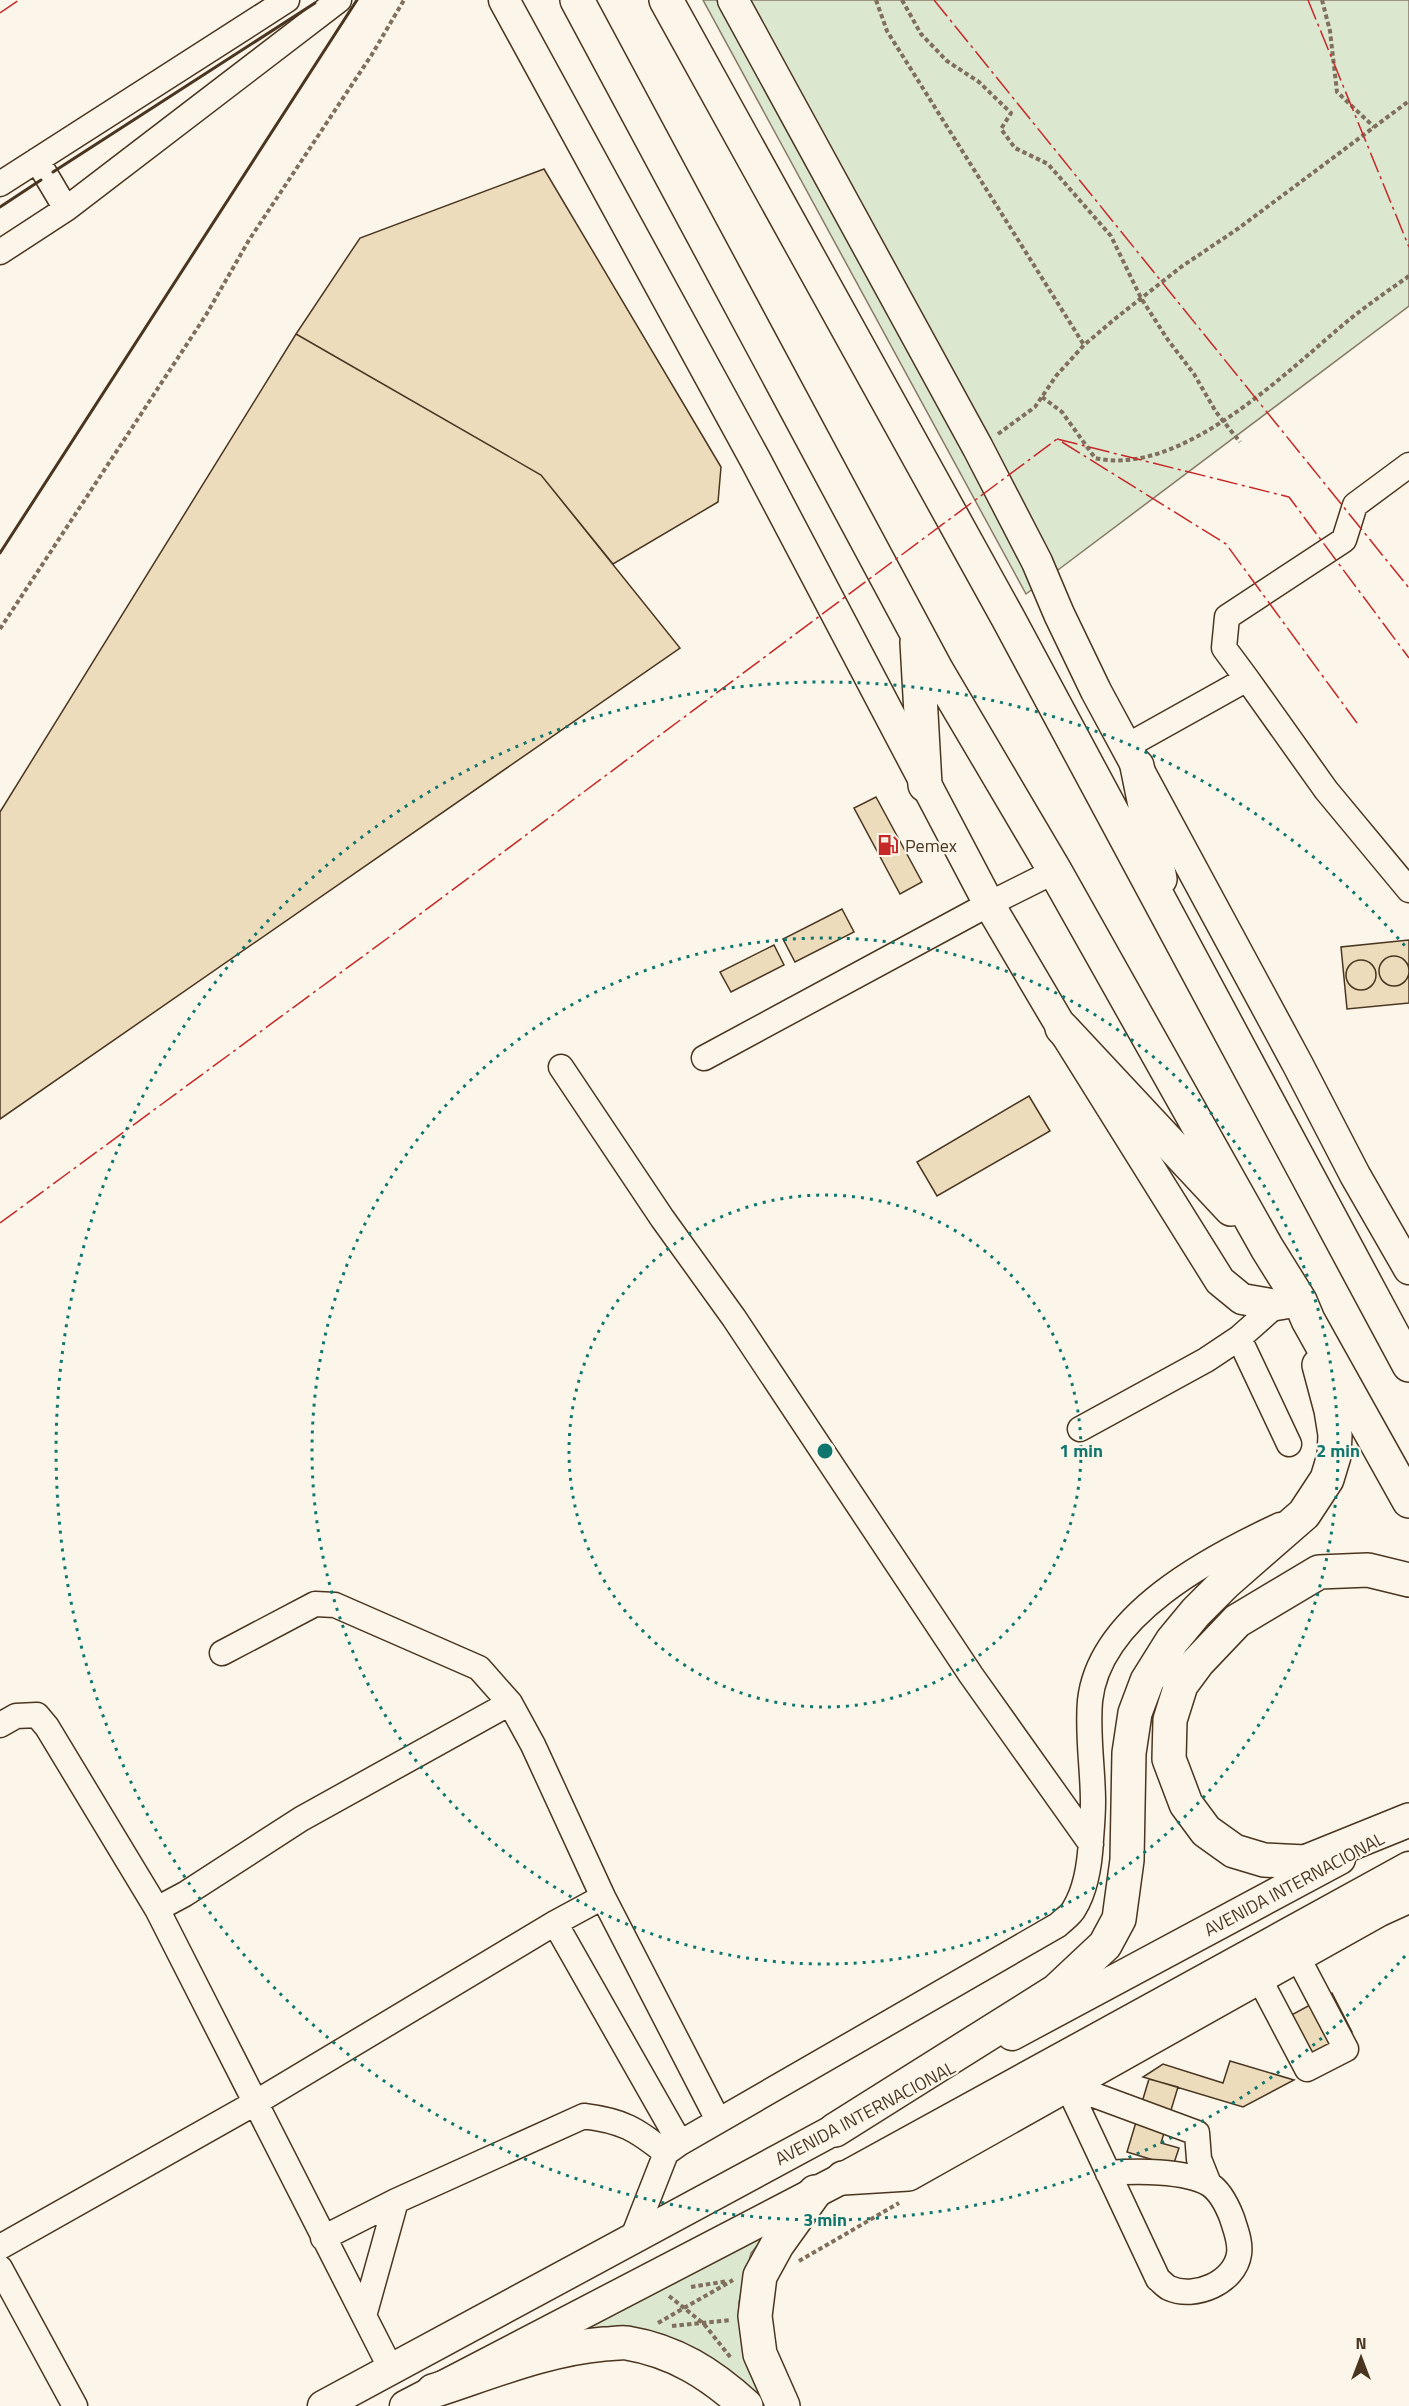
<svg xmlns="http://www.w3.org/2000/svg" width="1409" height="2406" font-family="'Titillium Web',sans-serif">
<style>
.green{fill:#dce7d0;stroke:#887966;stroke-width:1.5}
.building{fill:#ecdcbc;stroke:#4a3520;stroke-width:1.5}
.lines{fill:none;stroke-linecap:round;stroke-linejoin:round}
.minor-casing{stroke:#4a3520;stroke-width:27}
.major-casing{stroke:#4a3520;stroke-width:33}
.highway-casing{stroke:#4a3520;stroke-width:36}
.path{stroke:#7f6f5c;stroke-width:4;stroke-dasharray:4.5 3;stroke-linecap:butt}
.minor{stroke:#fbf6e9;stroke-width:24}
.major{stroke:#fbf6e9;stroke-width:30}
.highway{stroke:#fbf6e9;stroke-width:33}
.wall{stroke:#4a3520;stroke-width:3}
.power{stroke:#c62828;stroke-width:1.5;stroke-dasharray:21 4.5 3 4.5;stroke-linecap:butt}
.ring{fill:none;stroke:#0f766e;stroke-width:3;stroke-dasharray:3 6}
.labels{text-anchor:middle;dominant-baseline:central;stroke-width:4.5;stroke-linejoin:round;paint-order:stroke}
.poi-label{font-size:18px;fill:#4a3520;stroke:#fbf6e9;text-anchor:start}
.street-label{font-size:18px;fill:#4a3520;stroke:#fbf6e9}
.centre{fill:#0f766e;stroke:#fbf6e9;stroke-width:3}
.ring-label{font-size:18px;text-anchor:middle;font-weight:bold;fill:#0f766e;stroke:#fbf6e9;stroke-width:4.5;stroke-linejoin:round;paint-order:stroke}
</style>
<rect width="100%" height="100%" fill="#fbf6e9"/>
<!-- green -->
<path class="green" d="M703,0H1409V306L1026,594Z
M765,2233L766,2235L751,2253L739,2302L740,2319L771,2406H759C750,2395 742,2383 732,2374C691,2336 638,2336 587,2331L584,2329Z"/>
<!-- building -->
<path class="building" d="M544,169L721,467L718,502L613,564L541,475L296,334L360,238Z
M296,334L541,475L680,648L0,1119V812Z
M876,797L922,882L900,894L854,808Z
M842,909L854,932L795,962L783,939Z
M1409,940V1003L1347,1009L1341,947Z
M774,945L784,965L731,992L720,972Z
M1379 971a15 15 0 1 1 30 0a15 15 0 1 1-30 0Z
M1346 975a15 15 0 1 1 30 0a15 15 0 1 1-30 0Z
M1029,1096L1050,1131L937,1196L917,1162Z
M1332,1993L1352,2032L1293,2063L1273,2025Z
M1230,2061L1294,2080L1243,2107L1143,2077L1163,2064L1223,2083Z
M1149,2079L1178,2087L1161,2143L1179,2148L1173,2166L1127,2152Z"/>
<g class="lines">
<defs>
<path id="minor" d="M0,184L287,0
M66,209L339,0
M0,252L66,209L37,160
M1247,679L1326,790L1409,890
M1127,746L1247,679L1224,648L1227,617L1344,540L1355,505L1409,465
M704,1058L989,904L1055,871
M561,1067L662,1218L734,1318L971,1675L1091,1844
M1239,1338L1289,1444
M1080,1429L1206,1360L1239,1338L1276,1305
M222,1653L315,1604L335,1605L479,1668L510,1703L533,1745L603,1897L718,2120
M0,1725L16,1716L37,1715L47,1727L157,1909
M555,1923L680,2143
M1259,1978L1307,2069L1346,2049L1297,1956
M1067,2085L1158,2279C1162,2282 1165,2286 1169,2288C1195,2300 1235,2282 1239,2254C1241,2242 1235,2228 1232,2218C1227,2205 1220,2191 1209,2184C1185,2170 1135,2171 1108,2173
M1067,2085L1197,2133L1199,2159L1209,2184
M633,2237L666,2153L680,2143L1058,1925C1063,1920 1071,1915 1074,1909C1087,1888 1090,1862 1091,1839C1092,1826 1093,1814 1093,1802C1093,1769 1087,1735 1090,1701C1099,1615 1211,1557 1280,1525
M323,2238L396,2201L584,2116C623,2121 636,2129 666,2153
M0,2247L255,2103L555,1923L603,1897
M0,2268L75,2406
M364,2316L396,2201
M391,2369L157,1909L185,1894L301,1819L510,1703"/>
<path id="major" d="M504,0L756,461L989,904L1062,1028L1220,1281L1242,1299L1276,1305L1300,1301
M733,0L978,448L1037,562L1059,614L1096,691L1298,1065L1355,1175L1409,1269
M1012,2035L1340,1859
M323,2406L856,2118
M405,2406L843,2178L1409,1867"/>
<path id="highway" d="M577,0L937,671L1055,871L1267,1248L1300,1301L1308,1320L1409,1501
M666,0L1008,618L1409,1365
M917,642L925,785
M1137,766L1160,879
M1062,1028L1231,1209
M1409,1580L1368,1570L1319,1572L1237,1621L1198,1662L1181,1685L1170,1720L1169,1759L1186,1804L1206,1831L1234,1851L1264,1860L1305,1862L1409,1820
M835,2130L1056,1991L1105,1945L1119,1919L1127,1860L1129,1753L1135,1713L1147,1681L1172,1641L1196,1612L1225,1583L1304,1514L1327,1479L1334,1456L1335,1435L1331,1410L1319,1365
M843,2178L908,2174L1378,1910L1409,1896
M433,2391C489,2373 546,2349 604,2344C612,2344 620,2342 627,2343C675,2351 711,2374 746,2406
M783,2406L760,2354L755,2316L760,2276L777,2245L815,2192"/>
</defs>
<!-- minor casing -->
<use href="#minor" class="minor-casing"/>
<!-- major casing -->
<use href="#major" class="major-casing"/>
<!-- highway casing -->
<use href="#highway" class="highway-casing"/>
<!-- path -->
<path class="path" d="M876,0L887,31L1084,345
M902,0L921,34L947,61L979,82L1011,113L1001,129L1015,148L1048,164L1111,236L1141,298L1168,340L1194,374L1216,412L1240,442
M1322,0L1330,31L1337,92L1374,127
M1042,397L1062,412L1095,458C1182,478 1288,370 1350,319C1369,304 1389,290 1409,276
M998,434L1035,407L1056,376L1084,345L1116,318L1181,267L1239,228L1409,101
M0,629L206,315L249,240L371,56L404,0
M799,2261L899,2203
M691,2287L728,2281
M669,2296L704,2324L731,2358
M658,2323L733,2280
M672,2326L731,2320"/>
<!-- minor -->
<use href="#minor" class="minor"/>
<!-- major -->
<use href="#major" class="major"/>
<!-- highway -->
<use href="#highway" class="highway"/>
<!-- wall -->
<path class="wall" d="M53,172L315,3
M0,207L41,180
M0,553L357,0"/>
<!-- power -->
<path class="power" d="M934,0L1409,588
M1308,0L1409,247
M0,13L19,0
M1057,439L1289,497L1409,658
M1062,442L1226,544L1357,723
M0,1223L396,932L1057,439"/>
</g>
<!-- distance rings -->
<g class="ring">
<circle cx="825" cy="1451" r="256"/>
<circle cx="825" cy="1451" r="513"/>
<path d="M1405 1956A769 769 0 1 1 1405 946"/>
</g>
<!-- icons -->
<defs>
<symbol id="fuel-bare" viewBox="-9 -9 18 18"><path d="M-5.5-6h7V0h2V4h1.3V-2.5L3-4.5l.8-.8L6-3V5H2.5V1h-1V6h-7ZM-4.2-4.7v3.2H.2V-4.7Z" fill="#c62828" stroke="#fbf6e9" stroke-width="2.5" paint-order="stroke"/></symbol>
</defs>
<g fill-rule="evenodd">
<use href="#fuel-bare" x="873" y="830" width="30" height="30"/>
</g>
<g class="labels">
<!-- poi labels -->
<g class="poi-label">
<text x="905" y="845">Pemex</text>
</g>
<!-- street labels -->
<g class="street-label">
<text transform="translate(1294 1884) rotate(-28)">AVENIDA INTERNACIONAL</text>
<text transform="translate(865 2113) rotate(-28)">AVENIDA INTERNACIONAL</text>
</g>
</g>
<circle cx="825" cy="1451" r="9" class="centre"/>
<g class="ring-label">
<text x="1081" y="1457">1 min</text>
<text x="1338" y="1457">2 min</text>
<text x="825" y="2226">3 min</text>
</g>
<!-- north arrow -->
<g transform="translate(1361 2358)" stroke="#fbf6e9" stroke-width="4.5" paint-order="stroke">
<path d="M0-4.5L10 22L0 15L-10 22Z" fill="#4a3520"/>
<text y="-9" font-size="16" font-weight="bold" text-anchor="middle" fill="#4a3520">N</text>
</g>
</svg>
